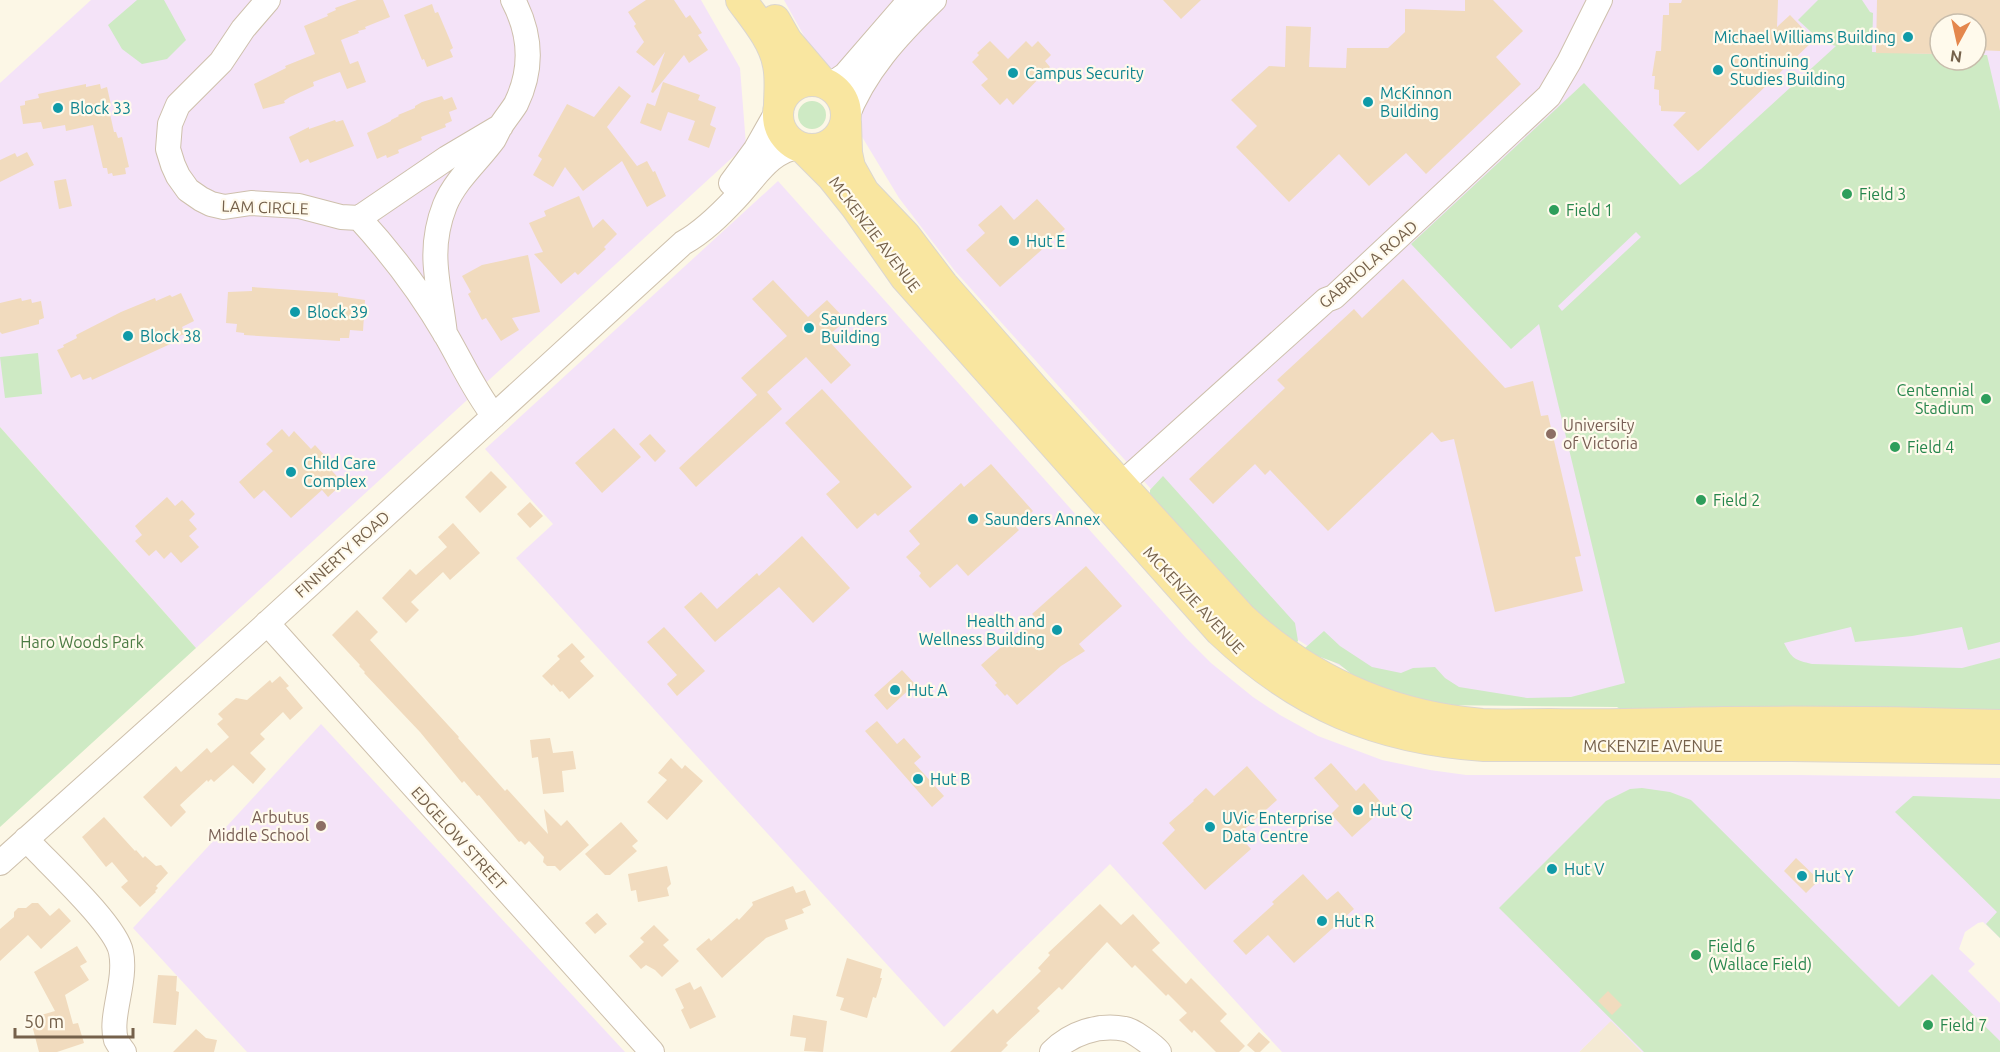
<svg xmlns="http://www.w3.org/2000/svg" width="2000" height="1052" font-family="Ubuntu,sans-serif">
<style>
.residential{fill:#f4ead4}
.education{fill:#f4e3f8;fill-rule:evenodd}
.green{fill:#ceeac4;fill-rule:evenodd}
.building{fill:#f1dbbe}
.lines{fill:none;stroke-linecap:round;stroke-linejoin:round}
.minor-casing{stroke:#cec0ac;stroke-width:26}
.major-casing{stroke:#dbd6d0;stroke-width:32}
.minor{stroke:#fff;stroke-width:24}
.major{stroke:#f9e6a0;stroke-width:30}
.culture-dot{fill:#0f9aa8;stroke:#fffaec;stroke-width:2}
.leisure-dot{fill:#2e9e5b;stroke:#fffaec;stroke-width:2}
.education-dot{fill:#8d6e63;stroke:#fffaec;stroke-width:2}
.labels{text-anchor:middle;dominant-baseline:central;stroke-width:4.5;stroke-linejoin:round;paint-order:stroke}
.culture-label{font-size:16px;fill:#0d838f;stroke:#fffaec;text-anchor:start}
.leisure-label{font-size:16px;fill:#27864d;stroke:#fffaec;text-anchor:start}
.street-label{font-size:16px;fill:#75614b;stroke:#fffaec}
.education-label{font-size:16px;fill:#785e54;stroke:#fffaec;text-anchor:start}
.park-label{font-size:16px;fill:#4b7b43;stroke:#fffaec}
</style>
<rect width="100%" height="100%" fill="#fcf7e6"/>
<!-- residential -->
<path class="residential" d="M1611,1020L1642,1052H1579Z"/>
<!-- education -->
<path class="education" d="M91,0H701L740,68L746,145L196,648L0,427V83Z
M784,0H2000V706L1498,703L1370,679L1338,665L1287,633L1248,597L955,271L899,198L838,97ZM1940,24H1976V60H1940Z
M778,181L1186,638L1211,663L1253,697L1280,715L1318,736L1382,760L1430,770L1466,775H1800L2000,778V938L1983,922L1978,923L1965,932L1959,949L1975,964L1968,971L2000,1003V1052H1642L1611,1021L1579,1052H1282L1110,864L944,1027L516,558L553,524L485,449Z
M321,724L625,1052H247L133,928Z"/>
<!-- green -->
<path class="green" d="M137,0H164L186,40L167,59L142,64L122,49L108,25Z
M1818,0H1862L1870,12L1873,13L1872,52L1940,54V60H1976V55H1987L2000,111V642L1968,650L1962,627L1912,636L1855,642L1851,627L1784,643C1792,659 1795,660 1812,664L1962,668L2000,658V719L1620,709L1617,707L1437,705L1359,680L1339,664L1307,652L1305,648L1324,631L1340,646L1372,667L1401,673L1413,668L1435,667L1445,678L1459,687L1527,698L1571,697L1625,683L1539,324L1511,349L1411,244L1584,83L1680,185L1701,169L1836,46L1822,42L1798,20ZM1636,232L1641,237L1562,311L1558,306Z
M798 115a14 14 0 1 1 28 0a14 14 0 1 1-28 0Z
M38,353L42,394L5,398L0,357Z
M0,427L196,648L0,827Z
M1163,476L1295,623L1298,641L1291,649L1284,644L1150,495V490Z
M1642,788L1670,792L1691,800L1899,1007L1932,974L2000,1041V1052H1644L1499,908L1606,801L1630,789Z
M1913,796L2000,799V938L1986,924L1997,912L1895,812Z"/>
<!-- building -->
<path class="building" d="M357,0H383L390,17L365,27L366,29L358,31L359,33L341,40L350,64L358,61L366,82L347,89L340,72L313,82L314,86L290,97L284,101L285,103L263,109L254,84L286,68L285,66L315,54L304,26L328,16L327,14L336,10L335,8Z
M646,0H674L686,18L690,15L702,33L698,35L708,50L689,63L684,55L653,93L651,92L665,52L654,66L636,52L644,42L634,26L636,24L628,12Z
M1163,0H1201L1181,19Z
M1465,0H1493L1523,31L1496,57L1521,84L1426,174L1406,153L1369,186L1339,154L1289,202L1236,147L1257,126L1231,100L1269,66L1285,67L1286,26L1311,27L1309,67L1346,68L1347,48H1388L1405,32V9L1465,11Z
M1682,0H1778L1777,27L1790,15L1814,40L1698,151L1673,125L1686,112L1661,111V106L1659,105V90L1654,89L1655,76H1652L1656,51H1661L1663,15H1669V3H1681Z
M1877,0H2000V51L1976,50V24H1940V54L1876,53Z
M432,4L435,13L438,12L449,38L453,48L450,50L453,57L427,67L424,59L422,60L404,15Z
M990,41L1008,59L1026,41L1032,47L1038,41L1051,55L1045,61L1050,67L1013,105L1007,98L1000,105L981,85L988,79L972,62L979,55L977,53Z
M663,82L700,95L698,100L716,107L710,125L716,128L709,148L688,140L695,121L668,112L661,131L640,123L647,103L655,106Z
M86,84V87L100,84L101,89L107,87L111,105H108L114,132H116L118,138L122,137L129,167L125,168L126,174L113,176L112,173L108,174L107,168H103L93,125L66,131L65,125L43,129L41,122L23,124L20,106L25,105V101L39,98L38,94Z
M619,86L631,96L607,127L637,166L647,161L653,172L655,171L666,196L647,207L622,161L583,191L565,167L553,187L533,175L542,159L538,156L567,104L594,117Z
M442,96L444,100L452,97L457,109L449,112L452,121L445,124L446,127L421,137L422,140L398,150L399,153L387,158L386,155L377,159L367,133L391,121V120L399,116L398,115L415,108V106L422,102Z
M335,120L336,122L343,120L354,146L310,163L308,159L300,163L289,137L309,127V129Z
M27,152L34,165L0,182V160L15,153L17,157Z
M66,179L72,206L59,209L54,181Z
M579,196L593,228L603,219L617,234L604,247L606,249L578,275L575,272L561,284L534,254L543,252L529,223L546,216L544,211Z
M1037,199L1065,229L1000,287L966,250L985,233L978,225L1001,205L1014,220Z
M528,255L540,312L512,318L519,330L501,341L486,318L482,320L468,294L471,292L462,276L482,265Z
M1403,279L1505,388L1533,381L1541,416L1548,415L1581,556L1575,557L1583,591L1495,612L1454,439L1441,442L1432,432L1328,531L1270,470L1265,475L1255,464L1213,504L1189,479L1285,388L1277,380L1354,309L1362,318Z
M773,280L808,317L827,300L846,320L826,338L851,365L831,384L806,357L767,392L782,409L696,487L679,468L757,395L741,378L787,336L752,299Z
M252,287L338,293V296L365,300L363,331L350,330L349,338H340V341L244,335V333L236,332L237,324L226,323L228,292L252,291Z
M181,293L194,321L182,327L185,334L177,337L179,340L92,380L91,377L83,380L80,374L71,378L57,350L64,347L63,345L77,338L76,335L121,312L155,298L156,301L170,295L172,297Z
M21,298L22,301L31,299L32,303L41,301L44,318L39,320V324L2,334L0,332V303Z
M822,389L912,487L878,516L875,513L857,529L826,494L840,482L785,423Z
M614,428L641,457L602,493L575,463Z
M282,429L289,437L294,431L311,449L315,445L327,458L323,461L343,483L328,497L322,490L291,518L264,490L254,499L239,482L273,451L266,444Z
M650,434L666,451L655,462L639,444Z
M991,464L1033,511L1016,527L1019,530L968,576L957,564L930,588L919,576L921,573L906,557L920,544L909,531L961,483L964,487Z
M491,471L507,487L480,513L465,497Z
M167,497L175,506L182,500L195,514L189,520L197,529L189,536L199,547L181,563L171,552L164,559L156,550L149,556L135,541L142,535L135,526Z
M530,502L543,516L530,528L517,514Z
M453,523L480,553L450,580L443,572L411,602L419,610L406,623L382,598L410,569L416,575L447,547L438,537Z
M802,536L850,588L813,623L779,587L715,642L684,607L701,592L717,609L757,573L759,576Z
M1086,566L1122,606L1079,644L1085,651L1061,666L1017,705L1007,694L1005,696L995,685L997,683L981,665L1035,617L1032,614Z
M357,610L378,632L370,640L459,737L458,738L505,791L507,789L548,834L544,809L561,826L567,820L589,845L560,871L555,866H547L543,862L544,857L529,841L525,845L521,841L519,842L479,795L477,796L464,781L462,783L420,732L364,673L365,672L359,666L360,665L332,635Z
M664,627L705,671L677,696L667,684L677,675L647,642Z
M572,643L585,657L580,661L594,676L569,699L562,691L560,692L553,684L552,686L542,676L560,659L557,656Z
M902,670L915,684L887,710L874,695Z
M280,676L289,686L286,688L303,708L290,720L283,712L260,734L265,739L250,753L266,769L253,784L233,765L214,782L211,779L208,782L207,780L180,805L186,812L171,827L143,797L176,766L181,772L207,748L211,753L229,737L217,724L223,719L218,714L236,698L247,700L270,680L272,683Z
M877,721L897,744L904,738L921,757L914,763L944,796L932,807L865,731Z
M550,738L553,753L573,751L576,769L562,771L564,792L543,794L538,757L532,758L530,740Z
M671,758L682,769L685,765L703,781L667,820L647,802L667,780L658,773Z
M1331,763L1356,791L1364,783L1385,807L1352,837L1331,814L1339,806L1314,778Z
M1247,766L1277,800L1238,835L1251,849L1205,890L1162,843L1175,830L1169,823L1194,801L1193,800L1206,788L1214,796Z
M104,817L135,851L136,850L143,858L145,856L156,866L161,865L168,873L156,886L158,888L155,891L156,892L140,907L121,887L128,881L112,862L106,867L82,837Z
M621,822L638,841L632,846L637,851L610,875H605L585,854Z
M1796,858L1819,880L1806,893L1784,871Z
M667,866L671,884L667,888L669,896L638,902L636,890L631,891L628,874Z
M1303,874L1327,900L1338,891L1354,909L1294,963L1268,935L1246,955L1233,941L1274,904L1272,902Z
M793,886L796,893L805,890L811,905L802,909L804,913L785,920L788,929L766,938L722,978L696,949L709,938L711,941L737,918L739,920L753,905L752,902Z
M32,903H38L50,916L59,908L71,921L41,949L28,935L0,961V929L14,917V912L18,908H26Z
M1100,904L1121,925L1133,914L1160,943L1152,950L1186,984L1191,978L1227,1014L1220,1021L1245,1046L1239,1052H1216L1194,1030L1192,1033L1179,1020L1187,1013L1168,994L1166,996L1135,965L1132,968L1107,942L1062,990L1059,987L1037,1008L1040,1011L1006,1043L1008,1045L1001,1052H950L993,1009L997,1014L1041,971L1038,968L1050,955L1048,953Z
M597,913L607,924L595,934L585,923Z
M654,925L669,940L663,945L679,961L662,977L655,970L646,965L641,969L629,956L644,942L640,938Z
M77,946L87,962L80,966L89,980L65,995L73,1024L78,1023L84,1043L57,1052H39L33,1029L30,1027L29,1022L31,1018L55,1011L34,972Z
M847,958L882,969L880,978H882L876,998L873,997L867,1018L840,1010L844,998L836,996Z
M158,975L177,976L176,991L179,992L176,1025L153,1023Z
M690,982L694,990L701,986L716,1017L690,1029L681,1010L684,1008L675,989Z
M1608,991L1622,1005L1612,1015L1598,1001Z
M793,1015L827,1021L823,1052L804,1051L806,1038L790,1036Z
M196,1029L206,1038L217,1040L214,1052H173Z
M1259,1032L1270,1042L1260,1052H1255L1247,1045Z"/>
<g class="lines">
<defs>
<path id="minor" d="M268,0L243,29L221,62L178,105L170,124L168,149L173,165L178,176L188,190L201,199L211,204L224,207L251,203L299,206L341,217L359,218L447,158L501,126
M825,83L836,81L845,75L910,0
M846,119C864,71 898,35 934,0
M731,183L756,149L778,110
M359,218C392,254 422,294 447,337C462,363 475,392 494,416
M445,334C440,287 426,253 445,205C456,179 478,161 494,139C496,135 498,131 500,127C505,119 511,112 516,104C533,69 531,34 513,0
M1107,497L1326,300L1334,297L1549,96L1569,62L1600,0
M267,623L652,1052
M26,839C48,863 116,925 121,952C127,981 109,1017 116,1040C118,1044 121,1048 124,1052
M0,863L250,639L683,243C703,232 720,215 736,198C755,178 771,149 800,147
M1052,1052C1071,1033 1098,1024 1125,1029C1133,1030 1154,1046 1159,1052"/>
<path id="major" d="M741,0C755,19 774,41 778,65C781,79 779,93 779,107
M775,20L787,41L822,82
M778 115a34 34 0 1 1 68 0a34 34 0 1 1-68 0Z
M846,122L847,153L850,167L864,192L905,235L943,285L1035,390L1242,618C1310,681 1389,716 1482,724C1505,725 1528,724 1550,724C1608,725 1665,723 1723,722C1815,721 1908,722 2000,725
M803,148L832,177L856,207L905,277L1220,631C1298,705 1377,739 1484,746H1791L2000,749"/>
</defs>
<!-- minor casing -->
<use href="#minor" class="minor-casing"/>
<!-- major casing -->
<use href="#major" class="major-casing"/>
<!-- minor -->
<use href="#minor" class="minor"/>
<!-- major -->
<use href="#major" class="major"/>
</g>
<!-- markers -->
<g class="culture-dot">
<circle cx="1908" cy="37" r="6"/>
<circle cx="1718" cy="70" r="6"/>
<circle cx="1013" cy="73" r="6"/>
<circle cx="1368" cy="102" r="6"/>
<circle cx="58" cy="108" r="6"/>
<circle cx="1014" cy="241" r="6"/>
<circle cx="295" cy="312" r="6"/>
<circle cx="809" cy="328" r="6"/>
<circle cx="128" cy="336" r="6"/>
<circle cx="291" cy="472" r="6"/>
<circle cx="973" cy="519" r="6"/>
<circle cx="1057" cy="630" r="6"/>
<circle cx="895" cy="690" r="6"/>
<circle cx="918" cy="779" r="6"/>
<circle cx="1358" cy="810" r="6"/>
<circle cx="1210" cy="827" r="6"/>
<circle cx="1552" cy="869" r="6"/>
<circle cx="1802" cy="876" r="6"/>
<circle cx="1322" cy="921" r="6"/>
</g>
<g class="leisure-dot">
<circle cx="1847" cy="194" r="6"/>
<circle cx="1554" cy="210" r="6"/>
<circle cx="1986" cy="399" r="6"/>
<circle cx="1895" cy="447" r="6"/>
<circle cx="1701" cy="500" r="6"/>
<circle cx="1696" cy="955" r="6"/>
<circle cx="1928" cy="1025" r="6"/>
</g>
<g class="education-dot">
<circle cx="1551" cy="434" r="6"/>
<circle cx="321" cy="826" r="6"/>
</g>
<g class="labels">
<!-- culture labels -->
<g class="culture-label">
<text x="1896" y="37" text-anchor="end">Michael Williams Building</text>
<text x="1730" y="61">Continuing<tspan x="1730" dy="18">Studies Building</tspan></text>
<text x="1025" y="73">Campus Security</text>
<text x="1380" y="93">McKinnon<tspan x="1380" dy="18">Building</tspan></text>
<text x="70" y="108">Block 33</text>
<text x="1026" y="241">Hut E</text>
<text x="307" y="312">Block 39</text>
<text x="821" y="319">Saunders<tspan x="821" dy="18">Building</tspan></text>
<text x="140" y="336">Block 38</text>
<text x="303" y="463">Child Care<tspan x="303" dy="18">Complex</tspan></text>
<text x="985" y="519">Saunders Annex</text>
<text x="1045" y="621" text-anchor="end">Health and<tspan x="1045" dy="18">Wellness Building</tspan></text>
<text x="907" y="690">Hut A</text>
<text x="930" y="779">Hut B</text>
<text x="1370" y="810">Hut Q</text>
<text x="1222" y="818">UVic Enterprise<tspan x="1222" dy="18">Data Centre</tspan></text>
<text x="1564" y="869">Hut V</text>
<text x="1814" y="876">Hut Y</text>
<text x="1334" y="921">Hut R</text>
</g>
<!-- leisure labels -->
<g class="leisure-label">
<text x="1859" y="194">Field 3</text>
<text x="1566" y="210">Field 1</text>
<text x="1974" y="390" text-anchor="end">Centennial<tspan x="1974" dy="18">Stadium</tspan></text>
<text x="1907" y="447">Field 4</text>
<text x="1713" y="500">Field 2</text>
<text x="1708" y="946">Field 6<tspan x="1708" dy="18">(Wallace Field)</tspan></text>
<text x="1940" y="1025">Field 7</text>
</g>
<!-- street labels -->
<g class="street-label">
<text transform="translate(265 207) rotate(2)">LAM CIRCLE</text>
<text transform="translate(875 234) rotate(53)">MCKENZIE AVENUE</text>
<text transform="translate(1368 264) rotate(-41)">GABRIOLA ROAD</text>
<text transform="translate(342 554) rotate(-42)">FINNERTY ROAD</text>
<text transform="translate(1194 600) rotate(47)">MCKENZIE AVENUE</text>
<text x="1653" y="746">MCKENZIE AVENUE</text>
<text transform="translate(459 838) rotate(48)">EDGELOW STREET</text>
</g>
<!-- education labels -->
<g class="education-label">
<text x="1563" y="425">University<tspan x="1563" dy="18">of Victoria</tspan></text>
<text x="309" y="817" text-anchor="end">Arbutus<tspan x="309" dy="18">Middle School</tspan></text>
</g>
<!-- park labels -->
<g class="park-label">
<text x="82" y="642">Haro Woods Park</text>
</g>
</g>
<!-- north arrow -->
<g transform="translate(1958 42) rotate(188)"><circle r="28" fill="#fffaec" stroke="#c8bdac" stroke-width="1.5"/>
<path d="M0-4.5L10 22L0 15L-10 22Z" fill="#e4874d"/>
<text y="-9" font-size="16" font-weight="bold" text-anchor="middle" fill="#75614b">N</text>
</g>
<!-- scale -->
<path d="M15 1028v9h118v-9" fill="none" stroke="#75614b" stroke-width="3"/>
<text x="24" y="1028" font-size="18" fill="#75614b" stroke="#fffaec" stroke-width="4.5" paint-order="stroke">50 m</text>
</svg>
